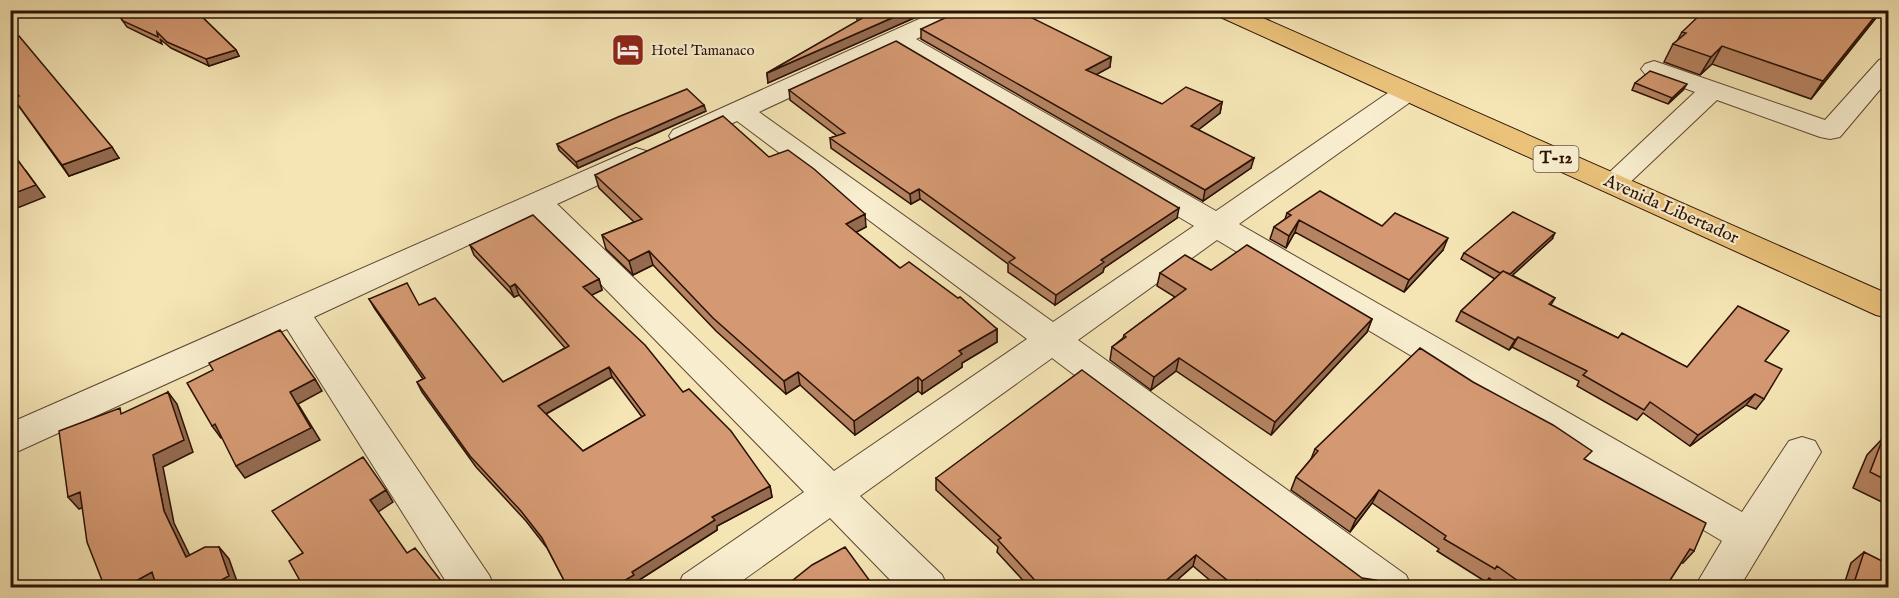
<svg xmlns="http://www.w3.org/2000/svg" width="1899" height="598" font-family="'IM FELL English',serif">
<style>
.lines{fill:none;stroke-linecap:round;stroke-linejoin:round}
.minor-casing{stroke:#5e4631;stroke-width:2}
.highway-casing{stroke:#2b1105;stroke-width:2}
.minor{fill:#f8eecf;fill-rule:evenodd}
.highway{fill:#eac27a;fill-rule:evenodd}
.wall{fill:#b68462;stroke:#2b1105;stroke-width:1.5;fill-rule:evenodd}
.shaded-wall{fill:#946b50;stroke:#2b1105;stroke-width:1.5}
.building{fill:#d49972;stroke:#2b1105;stroke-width:1.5;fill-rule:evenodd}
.labels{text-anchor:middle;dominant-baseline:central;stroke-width:4.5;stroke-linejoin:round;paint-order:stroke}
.far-poi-label{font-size:15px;fill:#2b1105;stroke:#f8eecf;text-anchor:start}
.shield{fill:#f8eecf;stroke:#685342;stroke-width:1.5}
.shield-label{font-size:16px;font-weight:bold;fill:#2b1105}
.street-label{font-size:18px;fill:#2b1105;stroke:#f8eecf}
</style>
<rect width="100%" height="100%" fill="#f5e5b5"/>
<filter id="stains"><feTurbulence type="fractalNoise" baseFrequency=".00333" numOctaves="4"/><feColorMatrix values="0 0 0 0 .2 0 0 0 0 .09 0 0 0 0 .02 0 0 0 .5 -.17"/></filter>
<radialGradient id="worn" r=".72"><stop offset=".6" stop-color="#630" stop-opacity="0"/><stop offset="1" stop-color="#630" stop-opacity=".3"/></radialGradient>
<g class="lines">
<defs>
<path id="minor" d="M939,10H971L968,15L916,39L1216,211L1398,86L1407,84L1416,86L1420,92L1416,98L1239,224L1742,512L1789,441L1802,437L1815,441L1821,452L1739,588H1694L1722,541L1217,240L1078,340L1406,575L1412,588H1357L1052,358L860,496L942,575L948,588H898L830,518L732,588H677L683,575L804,492L533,215L314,317L489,575L495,588H450L287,329L10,455V423L636,148L646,151L650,157L646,163L557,204L834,471L1027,339L737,121L693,142L683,144L673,142L669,136L673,130ZM896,48L1194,226L1053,322L759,112Z
M1888,57V80L1840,137L1830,139L1820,137L1717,100L1622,190L1612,193L1602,190L1597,184L1695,92L1645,74L1641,69L1645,64L1654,61L1663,64L1825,120L1879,60Z"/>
<path id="highway" d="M1213,10H1245L1888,294V318L1876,315L1216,15Z"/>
</defs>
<!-- minor casing -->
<use href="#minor" class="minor-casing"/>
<!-- highway casing -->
<use href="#highway" class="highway-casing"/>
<!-- minor -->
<use href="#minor" class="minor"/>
<!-- highway -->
<use href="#highway" class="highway"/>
</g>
<!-- wall -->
<path class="wall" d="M115,10H195L236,50L239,56L209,66L171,48L160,39L162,44L127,27Z
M856,10H932L768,83L767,73L858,21L857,20Z
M1875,19L1811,99L1712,64L1700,75L1664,62L1673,44L1677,41L1682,32Z
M921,29L1111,57L1110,67L1095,75L1162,104L1222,102L1220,113L1198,130L1251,168L1203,201L921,39Z
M10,39L119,158L69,176L13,98L18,97L10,89Z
M1635,83L1683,90L1668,104L1632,90Z
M789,90L1177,218L1104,268L1103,272L1055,305L1008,272V264L920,199L911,204L831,148L830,138L837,136L790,100Z
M706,111L578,168L559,150L557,144Z
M769,157L866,227L856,232L900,268L997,329V342L962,363V367L922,394L918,391L855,435L800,385L786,394L716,331L653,265L633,275L606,249L602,235L634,222L599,188L595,175Z
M1287,213L1382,226L1443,250L1404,292L1295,232L1286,248L1270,239L1274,227L1285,219Z
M1552,239L1512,275L1555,298L1551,305L1618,338L1687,367L1765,361L1764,399L1756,409L1746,405L1690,446L1643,413L1637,420L1577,386L1579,381L1512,347L1509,350L1456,321L1461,311L1495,279L1461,259L1464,253Z
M470,245L599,279L602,290L591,295L770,486L772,497L717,526V530L636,582L638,585L634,588H568L547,548L526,521L476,467L422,392L417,382L423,379L375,309L369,299L419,305L503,382L565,348L519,295L514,297L474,255ZM612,377L642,417L583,451L546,414Z
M1211,270L1372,319L1367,332L1271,435L1176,371L1151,390L1110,360L1112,347L1123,338L1124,335L1175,297L1157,286L1160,273Z
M1883,438L1888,441V505L1853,488L1867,455Z
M1315,449L1586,460L1694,551L1683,563H1681L1665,588H1502L1489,578L1486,582L1437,551L1439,549L1372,503L1350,532L1291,490L1296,477L1311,459Z
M936,478L1372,588H1219L1193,566L1168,588H1030L997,552L998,547L936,490Z
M1864,552L1888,588H1843L1851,563Z"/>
<!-- shaded-wall -->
<path class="shaded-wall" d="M910,10H932L768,83L767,73Z
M1880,10H1881L1875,19L1811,99L1823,81Z
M1722,46L1712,64L1700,75L1711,57Z
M236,50L239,56L209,66L206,59Z
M1111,57L1110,67L1085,81L1086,70Z
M1687,84L1683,90L1668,104L1672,98Z
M1222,102L1220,113L1189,137L1191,126Z
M704,105L706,111L578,168L576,162Z
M112,147L119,158L69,176L62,165Z
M1254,158L1251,168L1203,201L1205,190Z
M26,171L45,197L10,211V195Z
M919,189L920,199L911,204L910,194Z
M1179,208L1177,218L1104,268L1103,272L1055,305L1056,295L1101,260Z
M865,214L866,227L847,237L846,224Z
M1299,220L1295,232L1286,248L1289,236Z
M1555,233L1552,239L1503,284L1506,277Z
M1448,238L1443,250L1404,292L1409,280Z
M649,251L653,265L633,275L629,261Z
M599,279L602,290L586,298L583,287Z
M515,284L519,295L514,297L510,287Z
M1372,319L1367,332L1271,435L1275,422Z
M997,329V342L962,363V367L922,394V381L959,351Z
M1518,337L1512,347L1509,350L1515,340Z
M1179,358L1176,371L1151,390L1154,377Z
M609,367L612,377L542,416L538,406Z
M798,372L800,385L786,394L784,381Z
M918,377V391L855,435L854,421Z
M315,379L322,391L298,404L320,440L245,478L236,466L290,392Z
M168,392L177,404L193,452L163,467L174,523L196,568L186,557L164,511L153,455Z
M1755,394L1746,405L1690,446L1698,435Z
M215,424L224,437L221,438L212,426Z
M770,486L772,497L717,526V530L636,582L638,585L634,588H612L632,572L712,517Z
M386,490L393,502L378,512L370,500Z
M1379,490L1372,503L1350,532L1356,519Z
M80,492L92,504L79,509L68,497Z
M219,547L229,559L239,587L208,588Z
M1196,555L1193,566L1168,588H1157Z
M152,572L163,583L155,588H123Z
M1257,580L1255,588H1250Z"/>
<!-- building -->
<path class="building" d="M116,10H195L236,50L206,59L167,42L157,32L158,37L123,21Z
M857,10H910L767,73L866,16Z
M962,10H1016L1111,57L1086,70L1162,104L1186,87L1222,102L1191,126L1254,158L1205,190L921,29Z
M1705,10H1880L1823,81L1722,46L1711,57L1673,44L1686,33L1682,32Z
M19,36L112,147L62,165L13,98L19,96L10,87V39Z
M896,41L1179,208L1101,260L1104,262L1056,295L1009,262L1015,258L919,189L910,194L830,138L845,133L789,90Z
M1650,71L1687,84L1672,98L1635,83Z
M687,89L704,105L576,162L557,144L618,117Z
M723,116L769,157L788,150L814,169L865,214L846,224L900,268L909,262L958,298L960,297L997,329L959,351L962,354L922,381L918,377L854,421L798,372L784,381L713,318L649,251L629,261L602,235L642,219L595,175Z
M17,159L36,185L10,195V161Z
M1320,191L1382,226L1395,213L1448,238L1409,280L1299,220L1289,236L1274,227L1291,215L1287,213Z
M1513,212L1555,233L1510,274L1503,271L1500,273L1464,253Z
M533,215L599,279L583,287L645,345L683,392L689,389L731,431L770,486L712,517L715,520L632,572L634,575L612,588H568L542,538L521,511L470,456L417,382L425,378L369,299L407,283L419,305L435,298L503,382L569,346L515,284L510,287L470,245ZM609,367L645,415L583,451L538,406Z
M1247,245L1372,319L1275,422L1179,358L1154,377L1112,347L1126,337L1124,335L1186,289L1160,273L1185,255L1211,270Z
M1503,271L1555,298L1549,304L1618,338L1622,333L1687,367L1738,306L1789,331L1765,361L1782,369L1764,399L1755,394L1698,435L1650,402L1644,410L1583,375L1587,371L1518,337L1515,340L1461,311Z
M280,330L315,379L290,392L311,428L236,466L215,424L212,426L187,383L213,370L209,363Z
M1420,348L1473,382L1553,425L1592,451L1584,459L1706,523L1694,551L1690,549L1665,588H1528L1497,566L1495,569L1444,539L1446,536L1379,490L1356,519L1296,477L1318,451L1315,449Z
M1082,370L1362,578L1376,580L1370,588H1267L1257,580L1250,588H1237L1196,555L1157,588H1042L998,540L1001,538L936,478Z
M168,392L184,440L153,455L164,511L186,557L205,547H219L229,576L208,587V588H157L152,572L123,588H105L87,542L80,492L68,497L59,431L120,408L121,414Z
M1883,438L1888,441V481L1870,472Z
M363,457L386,490L370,500L407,553L415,548L447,588H304L289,561L303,553L272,511Z
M845,547L875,588H783L812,565Z
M1864,552L1888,564V588H1856L1853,586Z"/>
<!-- icons -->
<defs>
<symbol id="hotel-square" viewBox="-11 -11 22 22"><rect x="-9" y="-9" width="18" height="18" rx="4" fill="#8f2418" stroke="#f8eecf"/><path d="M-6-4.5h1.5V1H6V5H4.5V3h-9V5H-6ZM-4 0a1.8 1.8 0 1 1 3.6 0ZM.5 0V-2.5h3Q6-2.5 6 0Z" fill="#fff"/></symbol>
</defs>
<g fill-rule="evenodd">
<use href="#hotel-square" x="609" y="31" width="38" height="38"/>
</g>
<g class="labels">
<!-- far-poi labels -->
<g class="far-poi-label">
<text x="651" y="50">Hotel Tamanaco</text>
</g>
<!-- shield labels -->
<rect class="shield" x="1533.5" y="146" width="45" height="26" rx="4.5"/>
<g class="shield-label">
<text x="1556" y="159">T-12</text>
</g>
<!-- street labels -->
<g class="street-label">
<text transform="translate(1671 210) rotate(24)">Avenida Libertador</text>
</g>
</g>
<!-- margin -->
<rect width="1899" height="598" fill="none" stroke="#f5e5b5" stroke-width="36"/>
<rect x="12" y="12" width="1875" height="574" fill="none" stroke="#2b1105" stroke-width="3"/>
<rect x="18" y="18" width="1863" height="562" fill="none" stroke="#2b1105" stroke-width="1.5"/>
<rect width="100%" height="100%" filter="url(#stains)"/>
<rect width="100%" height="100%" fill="url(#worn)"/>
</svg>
